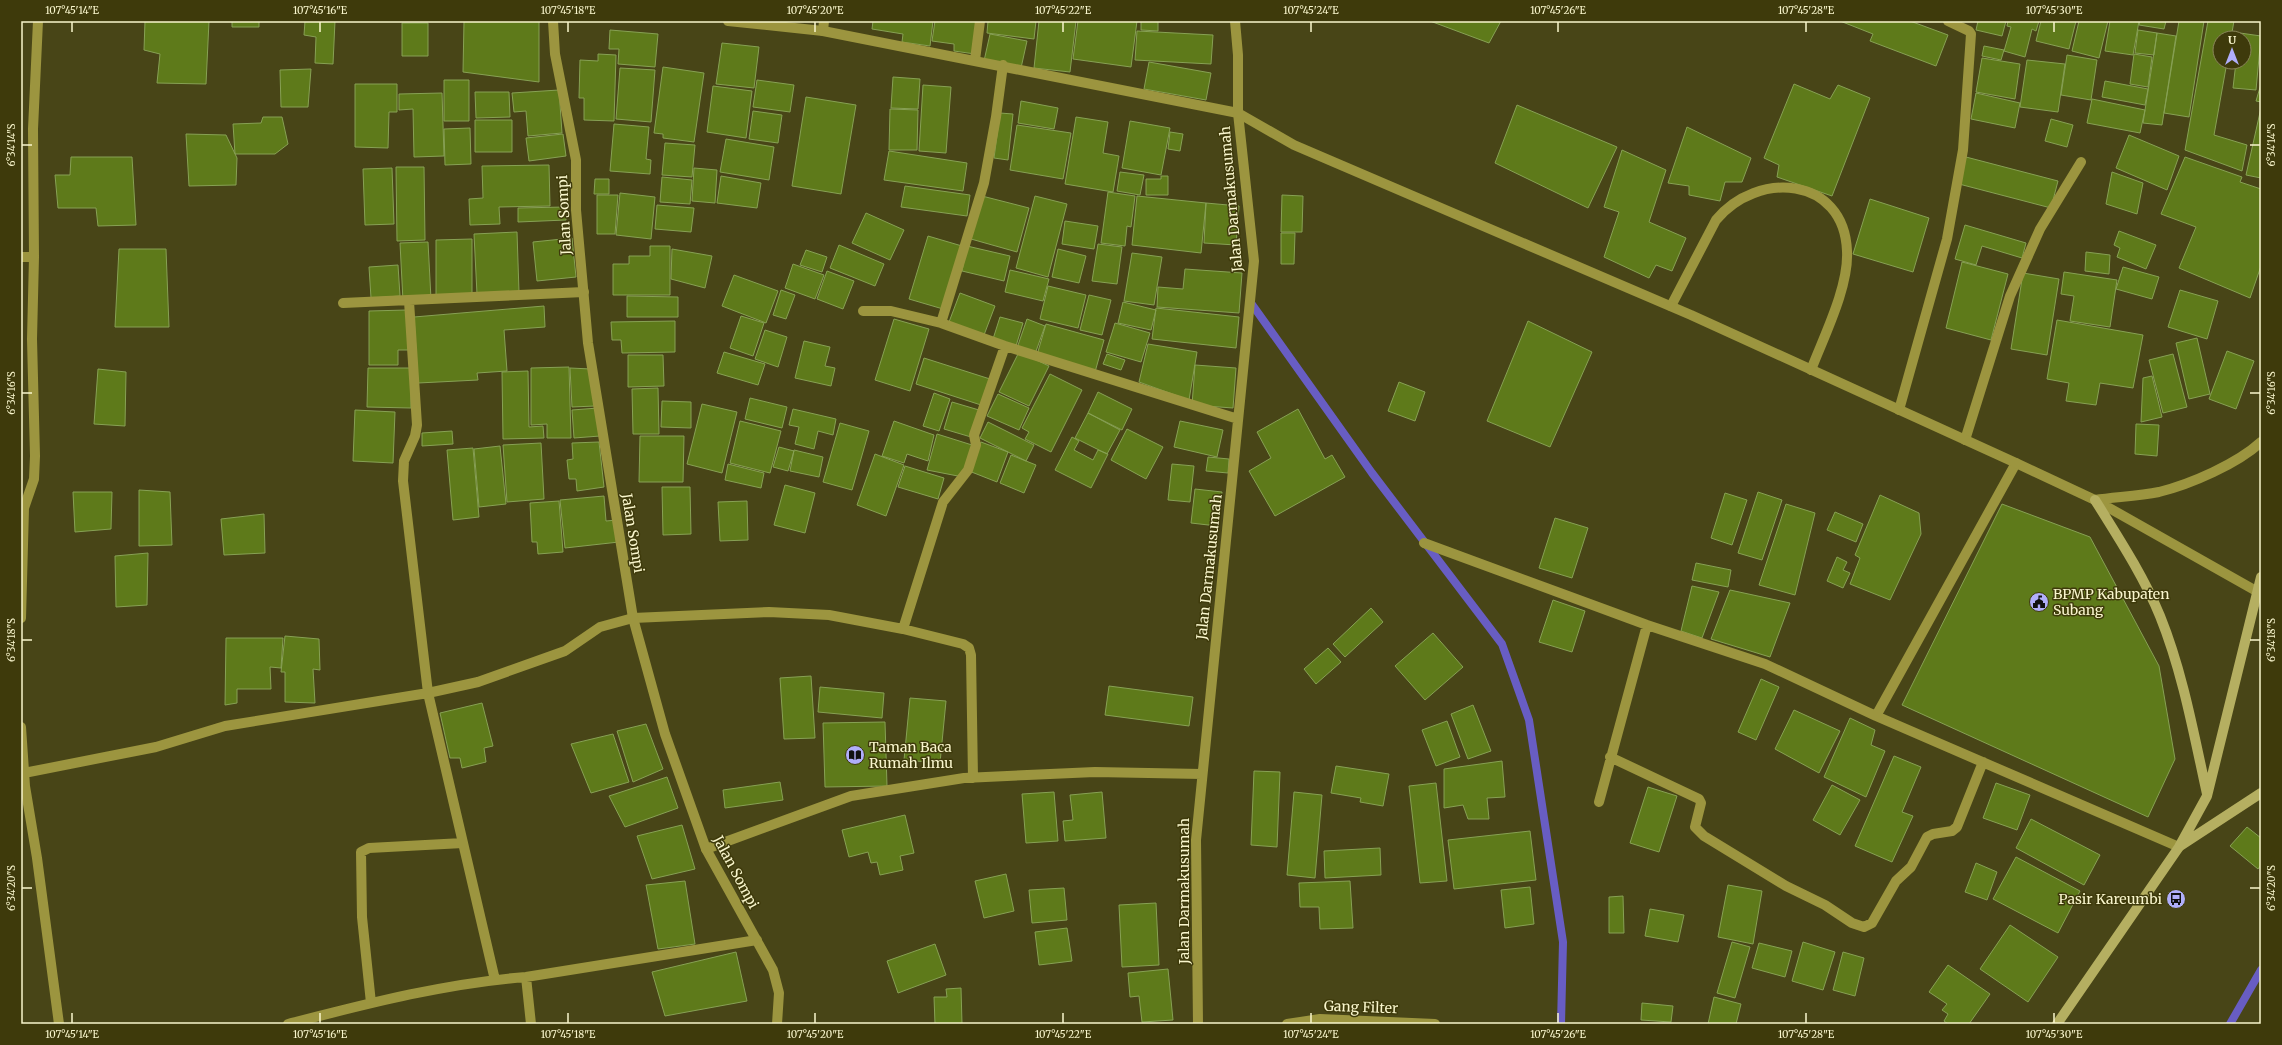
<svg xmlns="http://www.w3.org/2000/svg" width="2282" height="1045" font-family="Merriweather,serif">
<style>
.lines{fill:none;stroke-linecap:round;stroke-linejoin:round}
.stream{stroke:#685dc3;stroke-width:8}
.building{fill:#5e7a1a;stroke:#87a154}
.minor{stroke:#9c953f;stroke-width:10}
.tertiary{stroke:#9c953f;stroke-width:10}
.secondary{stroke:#9c953f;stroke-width:10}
.primary{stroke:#b5af61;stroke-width:10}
.ticks{fill:none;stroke:#f9f6cd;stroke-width:1.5}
.labels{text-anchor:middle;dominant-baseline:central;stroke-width:3;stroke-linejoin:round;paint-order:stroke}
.street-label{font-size:14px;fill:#f9f6cd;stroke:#3e3a0b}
.poi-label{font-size:14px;fill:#f9f6cd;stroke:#3e3a0b;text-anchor:start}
.neatline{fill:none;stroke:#f9f6cd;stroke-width:1.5}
.ticks-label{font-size:10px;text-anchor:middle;fill:#f9f6cd}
</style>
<rect width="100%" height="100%" fill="#484517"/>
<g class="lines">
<!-- stream -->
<path class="stream" d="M1251,303L1372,473L1502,644L1529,720L1563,942L1561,1024
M2230,1024L2261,970"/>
</g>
<!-- building -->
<path class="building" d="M145,21H209L206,84L157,83L160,54L144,50Z
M232,21H259V27H232Z
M305,21H335L333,64L315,63L316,37L304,35Z
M464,21H539V82L463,72Z
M873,21H933L930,46L902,42L903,34L872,29Z
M935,21H979L975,54L954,51V44L932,41Z
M988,21H1036L1034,39L987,33Z
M1039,21H1076L1070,72L1034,68Z
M1078,21H1137L1131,67L1073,59Z
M1141,21H1158V31L1141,30Z
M1430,21H1501L1489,43Z
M1840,21H1910L1948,35L1936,66L1870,41L1873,34Z
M1978,21H2006L2002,36L1976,30Z
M2008,21H2039L2036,31L2032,29L2025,57L2004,51L2011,27L2007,26Z
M2041,21H2076L2069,49L2036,41Z
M2079,21H2108L2099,58L2072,51Z
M2110,21H2139L2133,55L2105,51Z
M2140,21H2166L2164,29L2139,25Z
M2179,21H2204L2189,117L2164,113Z
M2208,21H2234L2231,38H2220V62H2227L2214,135L2247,145L2242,171L2185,150Z
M402,23H428V56H402Z
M610,30L658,34L655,67L618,64L619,49H609Z
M2138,30L2157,33L2154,55L2135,53Z
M1137,31L1213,35L1211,64L1135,60Z
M2157,33L2176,36L2162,125L2143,123Z
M2240,33L2261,36L2256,90L2233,88L2236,62H2244V38H2239Z
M990,34L1027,41L1021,68L984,61Z
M722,43L759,47L754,88L716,84Z
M1984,46L2004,50L2001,60L1982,56Z
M598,54L616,55L614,121L584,120V98H579L580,60L598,61Z
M2134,54L2152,57L2148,87L2130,84Z
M2067,55L2097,60L2091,100L2061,95Z
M1982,58L2020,64L2015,99L1976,92Z
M2027,60L2065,64L2058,112L2020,107Z
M1149,62L1211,73L1206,100L1144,89Z
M663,67L704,73L694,142L663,138V134L654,133Z
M620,68L655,70L651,122L616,119Z
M311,69L308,107H281L280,70Z
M893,77L920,79L918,109L891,108Z
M444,80H469V121H444Z
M757,80L794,85L790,112L753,107Z
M2105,81L2148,89L2145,105L2102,97Z
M355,84H397V112H389L388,148L355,147Z
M1794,84L1830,99L1838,85L1870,98L1832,196L1777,177L1779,165L1764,158Z
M2261,84V102L2256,101Z
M923,85L951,87L946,153L919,151Z
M713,86L752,91L746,138L707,132Z
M559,90L562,133L528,136L526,111L514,112L512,93Z
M475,92H509L510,117L476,118Z
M442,93L444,156L414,157L413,109L399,110V94Z
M1976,93L2020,103L2015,128L1971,119Z
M806,97L856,105L841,194L792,186Z
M2092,99L2145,110L2140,133L2087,123Z
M1021,101L1058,108L1054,129L1018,123Z
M1517,105L1617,147L1588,208L1495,163Z
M2261,108V178L2246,175Z
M890,109L918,110L917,150H889Z
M753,111L782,115L778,143L749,139Z
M1000,113L1013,114L1008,160L994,158Z
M263,117H282L288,144L275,154H235L233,124L261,123Z
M1076,117L1108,122L1103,153L1119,156L1113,192L1065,184Z
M2051,119L2073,125L2067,147L2045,141Z
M475,120H512V152H475Z
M1130,121L1170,128L1161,175L1122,168Z
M614,124L649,127L646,159L651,160L650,174L610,171Z
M1017,125L1071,133L1063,179L1010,170Z
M1687,127L1751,158L1742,182H1725L1720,201L1689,195V186L1668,183Z
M470,128L471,164L445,165L444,129Z
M1170,132L1183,134L1180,151L1168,149Z
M186,134L226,135L237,158L236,185L189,186Z
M563,134L566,156L529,161L526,138Z
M2129,135L2179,156L2167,190L2116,168Z
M726,139L774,147L769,180L720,172Z
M665,143L695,145L692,177L662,175Z
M1622,150L1666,170L1649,222L1686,238L1672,271L1656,265L1649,278L1604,257L1619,212L1604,207Z
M889,151L967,163L963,191L884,180Z
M71,157H132L136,225L98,226L96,208H58L55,175H70Z
M1966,157L2058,181L2051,208L1959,184Z
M2185,157L2242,177L2240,182L2261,189V266L2250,298L2179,268L2196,227L2161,214Z
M549,165L550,206L499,207L500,224L470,225L469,199L483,198L482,166Z
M396,167H424L425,240L397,241Z
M392,168L394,224L365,225L363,169Z
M694,168L717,170L715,203L692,201Z
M1120,172L1144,175L1140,195L1117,191Z
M2112,172L2143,183L2137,214L2106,204Z
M721,176L761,183L757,208L717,203Z
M1161,176H1168V195H1146V179H1161Z
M662,177L692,180L690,204L660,202Z
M595,179H609V194H594Z
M905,186L970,195L967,216L901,207Z
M1108,192L1135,196L1131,227L1127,226L1125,246L1101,243Z
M620,193L655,197L651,239L616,235Z
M597,195H618L615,234H597Z
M1282,195L1303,196L1302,232H1281Z
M982,196L1029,208L1017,252L971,239Z
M1035,196L1067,204L1048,277L1016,268Z
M1137,196L1206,203L1201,253L1132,245Z
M1870,199L1929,218L1913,272L1853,254Z
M1206,203L1239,206L1236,245L1204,243Z
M657,205L694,208L691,232L655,229Z
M565,207L566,220L518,222V208Z
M866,213L904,230L890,260L852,243Z
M1065,221L1098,226L1094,249L1062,244Z
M1965,225L2026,243L2022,258L1982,246L1976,265L1955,259Z
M2119,231L2156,245L2146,269L2117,257L2120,248L2114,245Z
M517,232L519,292L477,294L474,234Z
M1281,233H1295L1294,264H1281Z
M928,236L962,246L943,309L909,299Z
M572,238L576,277L537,281L533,242Z
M472,239V297H436V240Z
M428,242L431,299L403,301L400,243Z
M1098,244L1122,247L1117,284L1092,281Z
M839,245L884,264L875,286L830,268Z
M650,246H670V295H613V264H629V256H650Z
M967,246L1010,256L1004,281L962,271Z
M119,249H166L169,327H115Z
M672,249L712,256L705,288L671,279Z
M1058,249L1086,256L1079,283L1052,277Z
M806,250L827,257L822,272L800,265Z
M2086,252L2110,255L2109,274L2085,271Z
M1132,253L1162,257L1154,305L1124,301Z
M1962,262L2008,274L1991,340L1946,328Z
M793,264L824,275L815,299L785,288Z
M398,265L400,296L371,298L369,267Z
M2123,267L2159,277L2152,299L2116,289Z
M1185,269L1242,273L1239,313L1157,307L1158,287L1183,289Z
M1010,270L1049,279L1043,301L1005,292Z
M827,271L854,281L843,309L817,299Z
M2064,272L2117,280L2110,327L2070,321L2074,296L2061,294Z
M2023,273L2059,279L2047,355L2011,349Z
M734,275L778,291L766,323L722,306Z
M1048,286L1086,295L1078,328L1040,319Z
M781,290L795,295L786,319L773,315Z
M2180,290L2218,301L2207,339L2168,327Z
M960,293L995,306L984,335L949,322Z
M1089,295L1111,300L1102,335L1080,330Z
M627,296L678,297V317H627Z
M1123,302L1156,310L1151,330L1118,323Z
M544,306L545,327L504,330L507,371L477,373L478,380L418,383L414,317Z
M1156,308L1239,317L1236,348L1152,339Z
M407,310L408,350H398V365H369V311Z
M741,316L764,323L753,356L730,348Z
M1000,317L1023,323L1016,346L993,339Z
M894,319L929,329L910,391L875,380Z
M1027,319L1045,326L1035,354L1017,348Z
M2057,320L2143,335L2133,388L2100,383L2096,405L2066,401L2069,383L2047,379Z
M675,321V352L622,353L621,340H612L611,322Z
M1528,321L1592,352L1550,447L1487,421Z
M1115,323L1150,333L1141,362L1106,352Z
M1046,324L1104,340L1095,372L1037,355Z
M765,330L787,337L778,367L755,359Z
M2197,338L2210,394L2189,399L2176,343Z
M804,341L830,347L825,366L835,368L831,386L795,378Z
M1148,344L1197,352L1189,400L1139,382Z
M2227,351L2254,361L2236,409L2209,399Z
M724,352L765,364L758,385L717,373Z
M1019,352L1049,366L1029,406L999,392Z
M1107,354L1125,360L1121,370L1103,364Z
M2173,354L2187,407L2163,413L2149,360Z
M628,355H663L664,386L628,387Z
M924,358L990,379L981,405L916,384Z
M1195,365L1236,368L1233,408L1192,405Z
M569,367L571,438H547V424L531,425V368Z
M368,368H411V408L367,407Z
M570,368L591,369L595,406L572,407Z
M98,369L126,372L125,426L94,424Z
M528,371L529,427L543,426L544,438L503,439L502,372Z
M1050,374L1082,390L1051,452L1025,439L1029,432L1022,428Z
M2152,376L2162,417L2141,422L2143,378Z
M1399,382L1425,392L1415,421L1388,411Z
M658,388L659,434H633L632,389Z
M1098,392L1132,409L1122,430L1088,413Z
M934,393L950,399L939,431L923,426Z
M998,394L1029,408L1019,430L987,416Z
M750,398L787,407L782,428L745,419Z
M662,401L691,402V428L661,427Z
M952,402L979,410L971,437L944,429Z
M702,404L737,412L722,473L687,464Z
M598,408L600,436L574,438L572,410Z
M793,409L836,419L833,435L818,431L814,449L795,444L799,427L789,425Z
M1298,409L1325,459L1332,455L1345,477L1275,516L1249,471L1271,458L1257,432Z
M355,410L395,412L393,463L353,461Z
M1088,413L1120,430L1107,454L1075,438Z
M740,421L781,431L770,473L730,463Z
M894,421L934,435L928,461L907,454L904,463L882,456Z
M1180,421L1223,430L1217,457L1174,447Z
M988,422L1034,445L1026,461L980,438Z
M840,423L869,431L852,490L823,482Z
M2136,424L2159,425L2157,456L2135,454Z
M1127,429L1163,447L1146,479L1111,460Z
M452,431L453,444L422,446V433Z
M937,434L972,445L963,477L927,470Z
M640,436H684L683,482H639Z
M1072,437L1079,441L1074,450L1093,460L1098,450L1108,454L1091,488L1055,470Z
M599,442L604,487L577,491L576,479H569L567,460L573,459L572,443Z
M981,442L1008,452L997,482L969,471Z
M541,443L544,499L507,502L503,445Z
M500,446L506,504L479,507L474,449Z
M779,447L794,451L788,471L773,467Z
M473,448L479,517L453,520L447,450Z
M794,450L823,457L819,477L790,471Z
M875,454L904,465L886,516L857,505Z
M1011,455L1036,465L1024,493L1000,483Z
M1208,457L1229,459L1228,473L1206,471Z
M728,464L764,473L761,488L725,480Z
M1172,464L1194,466L1190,502L1168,500Z
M905,466L944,478L938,499L898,487Z
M785,485L815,493L805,533L774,525Z
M662,487H690L691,534L663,535Z
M1195,489L1222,492L1217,526L1191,523Z
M139,490L170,492L172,545L139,546Z
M73,492H112L111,529L75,532Z
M1758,492L1782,500L1762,560L1738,553Z
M1725,493L1747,500L1732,545L1711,538Z
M1880,495L1919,513L1921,534L1890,600L1850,584L1860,558L1855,555Z
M604,496L606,521L617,520L619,542L565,548L560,500Z
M559,501L563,552L538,554L537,542H532L530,503Z
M747,501L748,540L720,541L718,502Z
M1786,504L1815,513L1795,595L1759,585Z
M2002,504L2090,537L2159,666L2175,759L2148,817L1902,705Z
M1835,512L1863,524L1856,542L1827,530Z
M264,514L265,553L224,555L221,519Z
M1555,518L1588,528L1572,578L1539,568Z
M148,553L147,605L116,607L115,556Z
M1837,557L1847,562L1843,570L1850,573L1843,588L1827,581Z
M1696,563L1731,570L1728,587L1692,580Z
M1692,586L1719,592L1702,638L1681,631Z
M1730,590L1790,603L1770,657L1711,639Z
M1553,600L1585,611L1572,652L1539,642Z
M1371,608L1383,622L1345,657L1333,644Z
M1433,633L1463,667L1425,700L1395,666Z
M285,636L319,639L320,670L313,669L315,703L285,702V672H281Z
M226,638H283L281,668L270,667L271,689H237V703L225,705Z
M1328,648L1341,662L1316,684L1304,669Z
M811,676L815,738L784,739L780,678Z
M1761,679L1779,687L1756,740L1738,732Z
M1109,686L1193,697L1189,726L1105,715Z
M820,687L884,693L882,718L818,712Z
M910,698L946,701L940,763L904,760Z
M482,703L493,746L484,748L486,762L462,768L460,758H450L440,713Z
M1473,705L1491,751L1468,759L1451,714Z
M1794,710L1840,731L1819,773L1775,749Z
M1850,718L1875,730L1871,745L1885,751L1866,797L1824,777Z
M1447,721L1460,757L1436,766L1422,730Z
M885,722L887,786L825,787L823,723Z
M646,724L663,769L633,782L617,731Z
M613,734L629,782L591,793L571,744Z
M1894,756L1921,767L1902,812L1913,816L1892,862L1855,846Z
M1502,761L1505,797L1487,798L1489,819H1468L1463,805L1444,808V769Z
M1336,766L1389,774L1383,806L1360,802L1361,798L1331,793Z
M1254,771L1280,772L1277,847L1251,845Z
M667,777L678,808L625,827L609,796Z
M780,782L783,800L725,808L723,790Z
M1436,783L1447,881L1420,883L1409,786Z
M1996,783L2030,795L2017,830L1983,818Z
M1832,785L1860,800L1840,835L1813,820Z
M1648,787L1677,796L1659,852L1630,843Z
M1054,792L1058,841L1026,843L1022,794Z
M1102,792L1106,838L1065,841L1063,821L1073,820L1070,795Z
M1294,792L1322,795L1315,878L1287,875Z
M905,815L914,853L900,856L903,870L880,875L877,862L871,863L868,852L849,857L842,830Z
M2031,819L2100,855L2084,885L2016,848Z
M682,825L695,869L652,879L637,836Z
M2247,827L2261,838V865L2258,869L2230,846Z
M1530,831L1536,880L1454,889L1448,840Z
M1380,848L1381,875L1325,878L1324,851Z
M2016,857L2080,891L2058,933L1993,899Z
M1976,863L1997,872L1987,900L1965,892Z
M1006,874L1014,911L984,918L975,881Z
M685,881L695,944L658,949L646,885Z
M1350,881L1353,928L1320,929L1319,907H1300L1299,883Z
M1728,885L1762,891L1753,944L1718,937Z
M1530,887L1534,924L1505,928L1501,890Z
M1064,888L1067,920L1032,923L1029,890Z
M1623,896L1624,933H1609V897Z
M1156,903L1159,965L1122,967L1119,905Z
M1650,909L1684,915L1678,942L1645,936Z
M2010,925L2058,957L2028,1002L1980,969Z
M1067,928L1072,961L1039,965L1035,932Z
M1732,942L1750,947L1735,998L1717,993Z
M1803,942L1835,952L1823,990L1792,981Z
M1759,943L1792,951L1785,977L1752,968Z
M935,944L946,975L898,993L887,961Z
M736,952L747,1001L665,1016L652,972Z
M1843,952L1864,958L1855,996L1833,990Z
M1948,965L1990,994L1969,1024H1948L1944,1021L1948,1014L1942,1010L1947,1004L1929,992Z
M1168,969L1173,1020L1142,1022L1139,996L1130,997L1128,973Z
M961,988L962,1024H935L934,997H947L946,989Z
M1714,997L1741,1004L1736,1024H1708Z
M1642,1003L1673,1006L1671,1022L1641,1020Z"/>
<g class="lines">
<!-- minor -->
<path class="minor" d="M823,31L824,21
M975,60L980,21
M21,257H34
M343,303L584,292
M1671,306L1716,220C1757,170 1844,176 1847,251C1849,287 1824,336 1811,370
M863,311H891L941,323L1005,346L1238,419
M941,323L984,183L996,117L1003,65
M1899,410L1947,239L1963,150L1971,34L1969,31L1948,21
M1965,440L2010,296L2040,229L2081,162
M1424,543L1647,625L1765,664L1876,716L2179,847
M21,618L24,508L34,479L35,456L32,339L34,257L33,129L38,21
M1876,716L2016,463
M21,727L25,786L37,858L59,1024
M1610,757L1699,799L1701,803L1695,827L1704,836L1786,886L1825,905L1852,923L1864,927L1872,923L1896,881L1911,867L1927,837L1933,834L1952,831L1957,827L1983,762
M24,773L156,747L225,726L428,693L403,481L404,461L415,436L417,425L409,301
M973,778L971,655L969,648L963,644L903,629L943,502L968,470L976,445L974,435L1005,346
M1599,802L1647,625
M706,849L851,796L964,778L1095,772L1202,774
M526,977L531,1024
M495,980L428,693L478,682L565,651L600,627L633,618L769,612L829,615L903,629
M371,1003L362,917L361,852L369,848L463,843
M288,1024C366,1004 446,983 526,977L757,940
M1198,1024L1196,840L1254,261L1238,113
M1287,1024L1320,1019L1435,1024"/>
<!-- tertiary -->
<path class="tertiary" d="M553,21L555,54L576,160V210L588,343L633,618L665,734L706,849L773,970L779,993L777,1024
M728,21L823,31L1238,113"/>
<!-- secondary -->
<path class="secondary" d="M1235,21L1238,55V113L1294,145L1691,315L2016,463L2095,500L2258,592
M2095,500C2116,497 2138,496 2159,492C2191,484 2237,464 2261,442"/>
<!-- primary -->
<path class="primary" d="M2095,500C2118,537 2143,575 2160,616C2183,673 2194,735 2207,794
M2180,846L2261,793
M2057,1024L2179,847L2207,796L2261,577"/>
</g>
<!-- ticks -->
<path class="ticks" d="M72,22V32M320,22V32M568,22V32M815,22V32M1063,22V32M1311,22V32M1558,22V32M1806,22V32M2054,22V32M22,145H32M2250,145H2260M22,393H32M2250,393H2260M22,640H32M2250,640H2260M22,888H32M2250,888H2260M72,1013V1023M320,1013V1023M568,1013V1023M815,1013V1023M1063,1013V1023M1311,1013V1023M1558,1013V1023M1806,1013V1023M2054,1013V1023"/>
<!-- icons -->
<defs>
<symbol id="civic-disc" viewBox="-11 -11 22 22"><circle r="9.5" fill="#b0aefa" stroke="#3e3a0b"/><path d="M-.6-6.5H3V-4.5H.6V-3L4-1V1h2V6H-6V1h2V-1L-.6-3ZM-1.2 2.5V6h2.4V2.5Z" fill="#111"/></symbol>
<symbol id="library-disc" viewBox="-11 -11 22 22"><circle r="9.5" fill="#b0aefa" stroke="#3e3a0b"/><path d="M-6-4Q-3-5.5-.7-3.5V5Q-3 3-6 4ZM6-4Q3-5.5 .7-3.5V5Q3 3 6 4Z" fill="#111"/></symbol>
<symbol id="bus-disc" viewBox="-11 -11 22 22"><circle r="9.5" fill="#b0aefa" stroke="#3e3a0b"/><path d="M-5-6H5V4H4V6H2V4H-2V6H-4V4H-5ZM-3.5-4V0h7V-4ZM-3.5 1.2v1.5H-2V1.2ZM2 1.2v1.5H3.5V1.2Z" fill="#111"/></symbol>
</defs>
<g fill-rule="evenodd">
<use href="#civic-disc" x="2028" y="591" width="22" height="22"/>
<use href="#library-disc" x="844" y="744" width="22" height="22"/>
<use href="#bus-disc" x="2165" y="888" width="22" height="22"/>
</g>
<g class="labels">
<!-- street labels -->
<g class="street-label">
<text transform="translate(1231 199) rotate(-95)">Jalan Darmakusumah</text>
<text transform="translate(564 215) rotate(-93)">Jalan Sompi</text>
<text transform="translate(633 533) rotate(81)">Jalan Sompi</text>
<text transform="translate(1209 567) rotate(-84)">Jalan Darmakusumah</text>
<text transform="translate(736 872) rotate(62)">Jalan Sompi</text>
<text transform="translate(1184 891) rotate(-90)">Jalan Darmakusumah</text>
<text transform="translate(1361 1007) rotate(2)">Gang Filter</text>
</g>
<!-- poi labels -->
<g class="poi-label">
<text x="2053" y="594">BPMP Kabupaten<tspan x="2053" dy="16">Subang</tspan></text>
<text x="869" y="747">Taman Baca<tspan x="869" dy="16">Rumah Ilmu</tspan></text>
<text x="2162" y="899" text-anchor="end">Pasir Kareumbi</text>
</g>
</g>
<!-- border -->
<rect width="2282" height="1045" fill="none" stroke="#3e3a0b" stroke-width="44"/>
<!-- north arrow -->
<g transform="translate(2232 50)"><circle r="19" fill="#3e3a0b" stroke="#898559"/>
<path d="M0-3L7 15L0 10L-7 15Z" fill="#b0aefa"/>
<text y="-6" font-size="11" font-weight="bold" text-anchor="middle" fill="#f9f6cd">U</text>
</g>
<rect x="22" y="22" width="2238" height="1001" class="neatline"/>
<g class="ticks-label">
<text x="72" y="14">107°45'14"E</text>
<text x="320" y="14">107°45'16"E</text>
<text x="568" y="14">107°45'18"E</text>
<text x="815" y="14">107°45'20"E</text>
<text x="1063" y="14">107°45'22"E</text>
<text x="1311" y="14">107°45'24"E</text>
<text x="1558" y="14">107°45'26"E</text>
<text x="1806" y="14">107°45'28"E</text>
<text x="2054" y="14">107°45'30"E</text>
<text transform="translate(11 145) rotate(-90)" y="4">6°34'14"S</text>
<text transform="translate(2271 145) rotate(-90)" y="4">6°34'14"S</text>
<text transform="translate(11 393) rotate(-90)" y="4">6°34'16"S</text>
<text transform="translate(2271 393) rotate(-90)" y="4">6°34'16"S</text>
<text transform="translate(11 640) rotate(-90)" y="4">6°34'18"S</text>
<text transform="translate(2271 640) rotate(-90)" y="4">6°34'18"S</text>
<text transform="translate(11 888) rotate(-90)" y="4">6°34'20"S</text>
<text transform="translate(2271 888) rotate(-90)" y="4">6°34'20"S</text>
<text x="72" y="1038">107°45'14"E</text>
<text x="320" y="1038">107°45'16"E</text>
<text x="568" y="1038">107°45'18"E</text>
<text x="815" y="1038">107°45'20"E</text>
<text x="1063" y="1038">107°45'22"E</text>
<text x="1311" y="1038">107°45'24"E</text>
<text x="1558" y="1038">107°45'26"E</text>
<text x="1806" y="1038">107°45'28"E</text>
<text x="2054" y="1038">107°45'30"E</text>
</g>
</svg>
